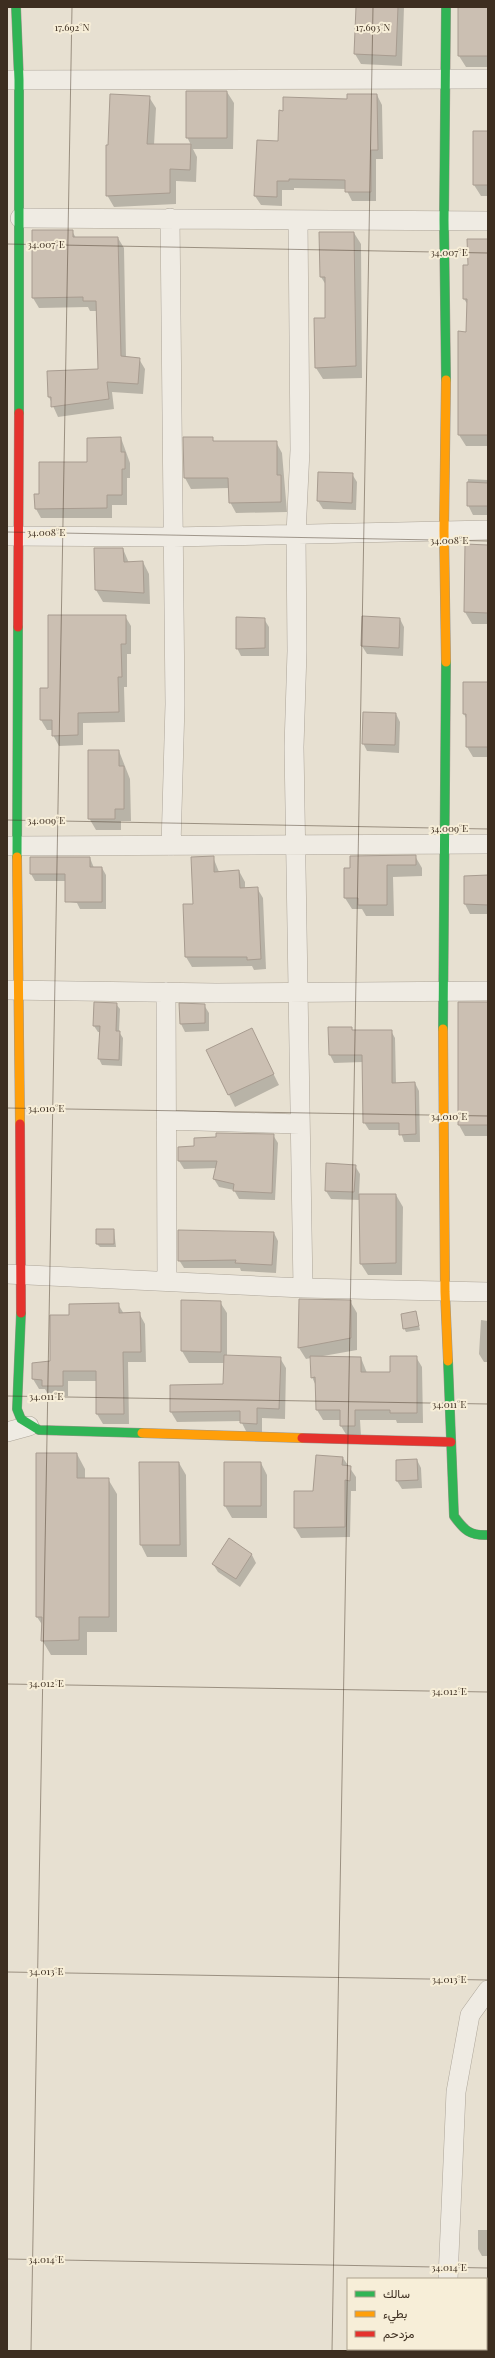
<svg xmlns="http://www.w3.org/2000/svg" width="495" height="2358" font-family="'Playfair Display',Vazirmatn,serif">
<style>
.shadow{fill:#0003}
.building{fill:#cbbfb2;stroke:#a89c90}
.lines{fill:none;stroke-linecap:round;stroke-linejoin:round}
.street-casing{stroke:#ada599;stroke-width:20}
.fast-casing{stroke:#9c958a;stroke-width:10}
.slow-casing{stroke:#9c958a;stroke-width:10}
.jam-casing{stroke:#9c958a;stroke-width:10}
.street{stroke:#efebe3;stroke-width:19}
.fast{stroke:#30b455;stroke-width:9}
.slow{stroke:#ff9f0a;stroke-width:9}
.jam{stroke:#e5322d;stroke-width:9}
.ticks{fill:none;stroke:#3d2e20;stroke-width:1;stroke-opacity:0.45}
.ticks-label{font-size:10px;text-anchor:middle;fill:#3d2e20;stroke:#f7eed8;stroke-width:4;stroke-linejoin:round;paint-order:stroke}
</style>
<rect width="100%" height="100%" fill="#e7e0d1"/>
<!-- shadow -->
<path class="shadow" d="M357,7H404L402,66L361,64L355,54Z
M459,7H488V67H466L459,56Z
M227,92L234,103L233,149H193L197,157L196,182L176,181V204L114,207L107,195L109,146L149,97L156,108L154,145H191L187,137Z
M377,95L382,105L383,159H376V201H352L346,189L294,188V190H282V206L261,205L255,196L279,142L348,100Z
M488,132V196H481L474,185Z
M72,231L76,238H118L124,248L126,358L139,359L145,369L143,394L112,392L114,409L58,417L49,397L48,372L99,370L98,311H90L88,307L39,308L33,298Z
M354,233L361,244L362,378L323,379L316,368L326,319V285L321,277Z
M488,240V446H466L459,435L467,333L468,305L464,299V266H469Z
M121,438L130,463V478H127V505H112V518H41L36,509L40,495Z
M184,438H212L214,442H276L282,453L287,512L236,513L230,502L229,488L191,489L185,478Z
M352,474L357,482L356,510L323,509L318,501Z
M468,479L488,480V515H473L468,505Z
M488,546V624H472L465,612Z
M123,549L129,563L143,562L149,574L150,604L103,602L96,590Z
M125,616L131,626V654H127V687H124L125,722L83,723V745L59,746L53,735V730H47L41,720V689H49Z
M363,617L400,619L404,627L403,656L367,654L362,646Z
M264,619L269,627V656H241L237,648Z
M488,684V757H473L467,747V720L464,714Z
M396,714L400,722L399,753L367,751L363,743Z
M119,751L130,779L131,821H121V830H96L89,818Z
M415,856L422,868V876L393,877L394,916H366L362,909H352L345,898V869Z
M213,857L219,872L239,871L245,882V888H257L263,898L266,969L254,970L252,966L192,967L186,957L194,905Z
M31,858H90L94,868H102L106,875V909H80L77,903L70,902L66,895V881H35L31,874Z
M488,876V937V914H470L465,904Z
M488,1003V1136H465L459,1125Z
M116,1004L120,1009L119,1032L123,1038L122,1066L102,1065L99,1059L100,1032H98L94,1026Z
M204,1005L209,1013V1031L185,1032L181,1024Z
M329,1028H351L353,1031H391L395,1038L396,1084L415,1083L419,1091L420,1142H404L400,1130H369L364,1122L363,1062L334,1063L330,1055Z
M251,1029L279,1085L235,1107L207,1050Z
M273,1135L278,1143L275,1200L239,1199L234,1190L219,1187L214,1179L217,1168L184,1169L179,1161V1148L195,1147Z
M355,1166L360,1174L359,1195H396L403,1207L402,1275H368L361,1264L360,1200L331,1199L326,1191Z
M114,1230L116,1247H100L97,1244Z
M274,1233L278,1241L276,1273L241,1271L240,1268H184L179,1260Z
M300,1300L350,1301L357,1313V1350L323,1356L361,1358L367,1373H391L416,1357L422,1367L423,1423H397L396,1420H360L361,1436H347L341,1426V1420H323L317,1410L316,1386L312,1377L311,1358L306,1359L299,1348Z
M182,1301L220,1302L227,1313V1356L280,1358L286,1368L285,1419L262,1418V1434L247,1433L241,1421L177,1422L171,1412L224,1385V1363H189L182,1351Z
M118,1304L124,1314L139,1313L145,1324L146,1362H128L129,1424H103L97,1414V1381H68V1396H49L45,1389H39L33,1379L51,1362L70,1316Z
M416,1312L420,1330L406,1332L404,1328Z
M481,1320L488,1321V1362H484L479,1354Z
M37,1454H77L85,1469V1479H108L117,1494V1632H87V1655H51L42,1640L43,1626L37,1617Z
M343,1458L356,1477V1491H351L350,1537L301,1538L295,1528L314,1492Z
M417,1460L421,1468L422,1488L402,1489L397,1481Z
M179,1463L186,1475L187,1557H147L141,1545Z
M225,1463H261L267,1475V1518H232L225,1506Z
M252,1555L256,1563L240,1587L218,1572L213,1564Z
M478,2230H488V2256H482L478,2249Z"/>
<!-- building -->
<path class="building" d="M356,7H398L396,56L354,54Z
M458,7H488V56H458Z
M186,91H227V138H186Z
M110,94L150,96L147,144H191L190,170L170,169V193L106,196V145H108Z
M347,94H377L378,150H371V192H345V180L289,179V181H277V197L254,196L257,140L278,141L279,110L283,111V97L347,99Z
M473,131H488V185H473Z
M32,230H73V237H118L121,356L140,358L138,384L107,382L109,399L51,407V397H48L47,371L98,369L96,301H83V297L32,298Z
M319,232H354L356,366L315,368L314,318H325V277H320Z
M467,239H488V435H458V331L466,332L467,299H463V265H468Z
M121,437V452H125V469H122V495H107V508L35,509L34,494H39V462H87V438Z
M183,437H213V441H277V475H281V502L229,503L228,478H184Z
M318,472L353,473L352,503L317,501Z
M467,482L488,483V506H467Z
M465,544L488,545V613L464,612Z
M94,548H123L124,562L143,561L144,593L95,590Z
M48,615H126V644H121L122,677H118L119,712L78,713V735L52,736V720H40V688H48Z
M362,616L400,618L399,648L361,646Z
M236,617L265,618V648L236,649Z
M463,682H488V747H466V714H463Z
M363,712L396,713L395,745L362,744Z
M88,750H119V766H124V809H115V819H88Z
M416,855V865H387V905H358V898H344V868H350V856Z
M214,856V872L239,870L240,888L258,887L261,959L247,960V957H185L183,904H193L191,857Z
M30,857H90V867H102V902H65V874H30Z
M488,875V905L464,904V876Z
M94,1002L117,1003L116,1031H120L119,1060L98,1059L100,1026H93Z
M458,1002H488V1125H458Z
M179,1003L205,1004V1023L180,1024Z
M328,1027H352V1030H392V1083L415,1082L416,1134L399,1135V1123H363L362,1055H329Z
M252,1028L274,1074L228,1095L206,1050Z
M216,1133L274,1134L272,1193L233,1191L234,1184L213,1179L217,1161H178V1147L194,1146V1138L216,1137Z
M326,1163L356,1165L354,1192L325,1191Z
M359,1194H396V1263L360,1264Z
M96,1229H114V1244H96Z
M178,1230L274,1232L272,1265L235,1263L236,1260L178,1261Z
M299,1299L351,1300V1338L298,1348Z
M181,1300L221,1301V1352L181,1351Z
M119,1303V1313L140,1312L141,1352H123L124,1414H96V1371H63V1386H42V1380L32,1379V1363L50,1361V1315H69V1304Z
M416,1311L419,1326L403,1329L401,1314Z
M224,1355L281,1357L279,1409L257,1408V1424L240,1423V1411L170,1412V1385L223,1384Z
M310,1356L361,1357V1372H390V1356H417V1413H390V1410H355V1426H340V1410H316L315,1377L311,1378Z
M36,1453H77V1478H109V1617H79V1640L41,1641L42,1617H36Z
M316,1455L343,1457L342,1465L351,1466L350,1481L345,1480V1527L294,1528V1491H313Z
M417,1459L418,1480L396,1481V1460Z
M139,1462H179L180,1545H140Z
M224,1462H261V1506H224Z
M229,1538L252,1554L236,1579L212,1564Z"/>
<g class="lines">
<defs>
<path id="street" d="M7,80L488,79
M20,218L488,221
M170,218L175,704L171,846
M298,220L300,450L296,534L297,651L294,747L303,1288
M7,536L173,537L488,530
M7,846L488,844
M7,990L216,993L488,991
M166,992L167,1281
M166,1120L300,1124
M7,1274L303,1288L488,1292
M7,1432L29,1426
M448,2279L456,2092L470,2015L488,1990
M445,2351V2349"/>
<path id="fast" d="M16,7L19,80V413
M446,380L444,220L446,7
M17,857L18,627
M443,1029L446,662
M21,1313L17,1409L21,1419L39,1430L142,1433
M448,1361L454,1516C464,1530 470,1536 488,1535"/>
<path id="slow" d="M446,380L444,531L446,662
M17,857L20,1124
M443,1029L445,1292L448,1361
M142,1433L302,1438"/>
<path id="jam" d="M18,627L19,413
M20,1124L21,1313
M302,1438L451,1442"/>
</defs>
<!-- street casing -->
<use href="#street" class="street-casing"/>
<!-- fast casing -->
<use href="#fast" class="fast-casing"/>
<!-- slow casing -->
<use href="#slow" class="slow-casing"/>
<!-- jam casing -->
<use href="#jam" class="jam-casing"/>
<!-- street -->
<use href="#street" class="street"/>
<!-- fast -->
<use href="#fast" class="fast"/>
<!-- slow -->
<use href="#slow" class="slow"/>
<!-- jam -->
<use href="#jam" class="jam"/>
</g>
<!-- ticks -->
<path class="ticks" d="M7,244L488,253M7,532L488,541M7,820L488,829M7,1108L488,1116M7,1396L488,1404M7,1684L488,1692M7,1972L488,1980M7,2259L488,2268M31,2351L72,7M332,2351L373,7"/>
<g class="ticks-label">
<text x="72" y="31">17.692°N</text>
<text x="373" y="31">17.693°N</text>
<text x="46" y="248">34.007°E</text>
<text x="449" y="256">34.007°E</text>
<text x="46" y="536">34.008°E</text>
<text x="449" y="544">34.008°E</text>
<text x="46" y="824">34.009°E</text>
<text x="449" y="832">34.009°E</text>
<text x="46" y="1112">34.010°E</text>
<text x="449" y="1120">34.010°E</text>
<text x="46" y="1400">34.011°E</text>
<text x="449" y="1408">34.011°E</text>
<text x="46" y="1687">34.012°E</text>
<text x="449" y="1695">34.012°E</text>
<text x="46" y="1975">34.013°E</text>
<text x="449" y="1983">34.013°E</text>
<text x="46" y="2263">34.014°E</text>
<text x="449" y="2271">34.014°E</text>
</g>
<!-- border -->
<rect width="495" height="2358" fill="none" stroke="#3d2e20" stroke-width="16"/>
<!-- legend -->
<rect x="347" y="2278" width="140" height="72" fill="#f7eed8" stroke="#ada18e"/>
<rect x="355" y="2291" width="20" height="6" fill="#30b455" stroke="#ada18e"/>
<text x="383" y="2298" font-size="12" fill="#3d2e20">سالك</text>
<rect x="355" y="2311" width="20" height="6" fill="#ff9f0a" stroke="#ada18e"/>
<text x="383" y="2318" font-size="12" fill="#3d2e20">بطيء</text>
<rect x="355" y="2331" width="20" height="6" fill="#e5322d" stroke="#ada18e"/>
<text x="383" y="2338" font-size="12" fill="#3d2e20">مزدحم</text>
</svg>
